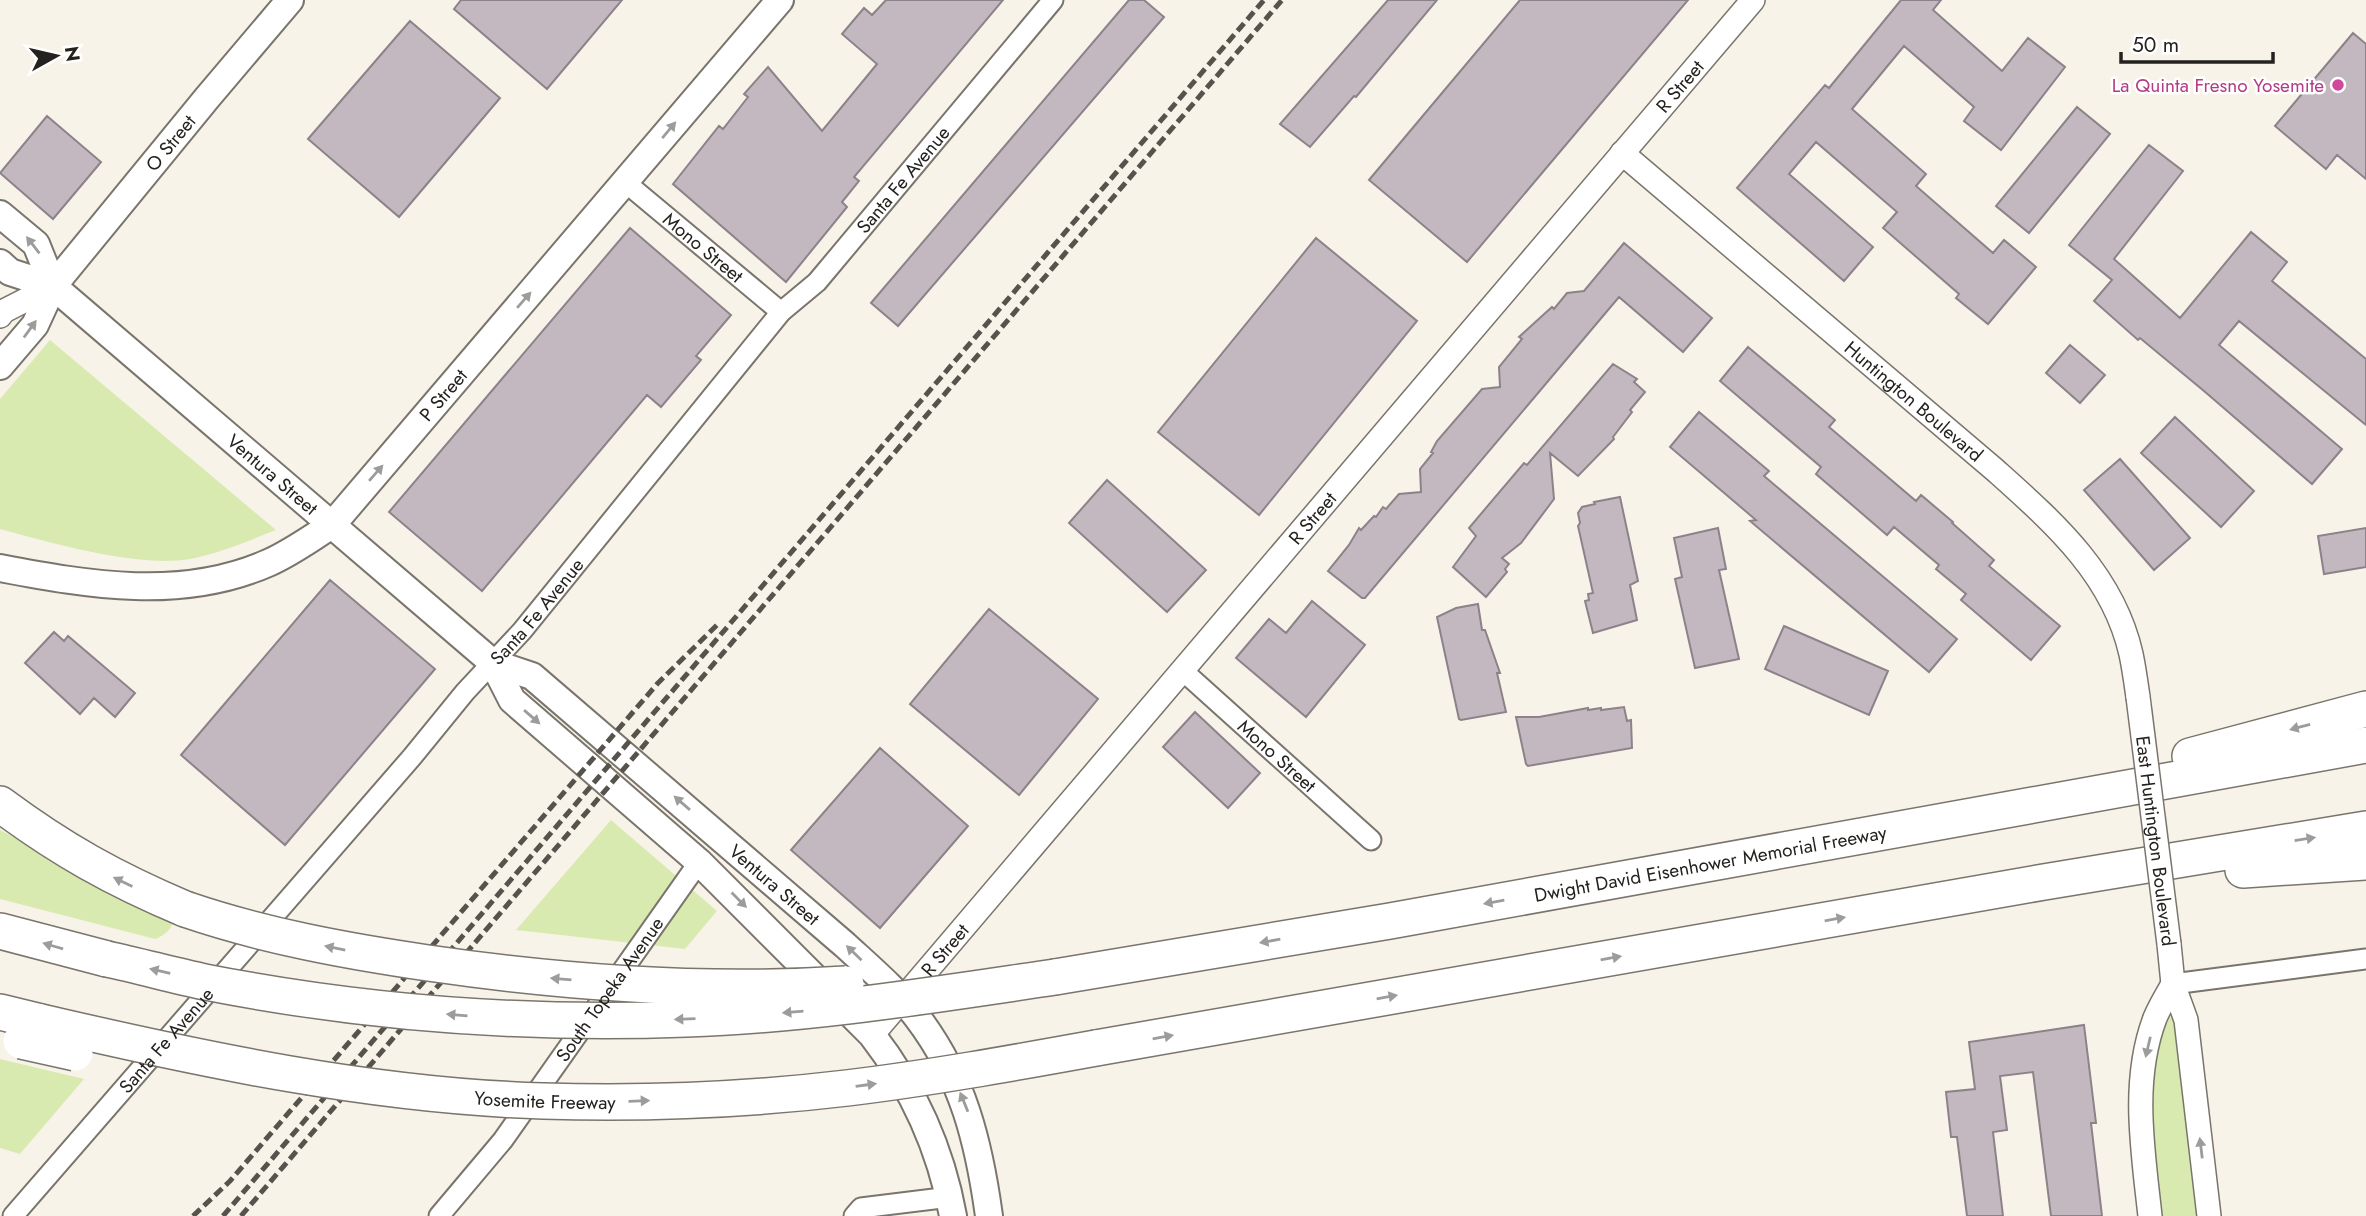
<svg xmlns="http://www.w3.org/2000/svg" width="2366" height="1216" font-family="Jost,sans-serif">
<style>
.green{fill:#d9eab1}
.building{fill:#c3b8c0;stroke:#8c8289;stroke-width:2}
.lines{fill:none;stroke-linecap:round;stroke-linejoin:round}
.minor-casing{stroke:#7a756c;stroke-width:23}
.tertiary-casing{stroke:#7a756c;stroke-width:26}
.secondary-casing{stroke:#7a756c;stroke-width:30}
.motorway-casing{stroke:#7a756c;stroke-width:38}
.minor{stroke:#fff;stroke-width:19}
.tertiary{stroke:#fff;stroke-width:23}
.secondary{stroke:#fff;stroke-width:26}
.motorway{stroke:#fff;stroke-width:35}
.rail{stroke:#56534d;stroke-width:5;stroke-dasharray:10 5;stroke-linecap:butt}
.tertiary-bridge-casing{stroke:#7a756c;stroke-width:26;stroke-linecap:butt}
.motorway-bridge-casing{stroke:#7a756c;stroke-width:38;stroke-linecap:butt}
.tertiary-bridge{stroke:#fff;stroke-width:23}
.motorway-bridge{stroke:#fff;stroke-width:35}
.oneway{fill:#9c9c9a}
.hotel-dot{fill:#d1479c;stroke:#fff;stroke-width:2.5}
.labels{text-anchor:middle;dominant-baseline:central;stroke-width:5;stroke-linejoin:round;paint-order:stroke}
.hotel-label{font-size:19px;fill:#b23c85;stroke:#fff;text-anchor:end}
.street-label{font-size:19px;fill:#24221e;stroke:#fff}
</style>
<rect width="100%" height="100%" fill="#f8f3e8"/>
<!-- green -->
<path class="green" d="M50,340L276,530C248,541 220,553 190,559C139,568 51,543 0,529V399Z
M611,820L717,911L685,949L516,930Z
M0,830L175,918C171,929 166,935 155,939L0,899Z
M2172,1017L2175,1018L2200,1216H2157C2150,1153 2140,1078 2167,1018Z
M0,1059L84,1079L20,1154L0,1148Z"/>
<!-- building -->
<path class="building" d="M461,0H622L547,89L454,9Z
M886,0H1003L854,177L859,181L842,202L847,207L786,282L673,184L719,126L723,129L748,97L744,94L768,67L822,131L877,64L842,34L864,8L872,15Z
M1129,0H1144L1164,17L898,326L871,303Z
M1388,0H1437L1356,97L1354,96L1310,147L1280,124Z
M1520,0H1688L1467,262L1369,180Z
M1901,0H1941L1933,10L2002,71L2028,38L2065,67L2001,150L1964,121L1974,107L1904,46L1852,109L1926,174L1916,186L1993,253L2004,240L2036,267L1988,324L1956,298L1959,294L1883,228L1897,212L1816,142L1789,174L1873,247L1844,281L1737,188L1825,85L1829,88Z
M410,21L500,98L399,217L308,139Z
M2353,33L2366,44V179L2337,155L2326,169L2275,126Z
M2077,107L2110,134L2029,233L1996,206Z
M47,116L101,162L53,219L0,173Z
M2149,145L2183,171L2114,259L2180,318L2251,232L2287,262L2272,281L2366,359V425L2239,321L2219,345L2342,449L2312,484L2204,391L2140,338L2138,340L2094,301L2112,280L2069,245Z
M630,228L731,315L696,356L701,360L661,407L647,395L482,591L389,512Z
M1316,238L1417,321L1259,515L1158,432Z
M1624,243L1712,318L1683,352L1619,297L1365,598H1362L1328,571L1349,545L1359,528L1361,530L1374,516L1376,517L1383,507L1386,509L1399,494L1421,492L1420,469L1433,453L1431,452L1437,441L1482,389L1500,387L1499,367L1522,339L1519,337L1552,307L1554,309L1567,293L1584,291Z
M2070,345L2105,375L2080,403L2046,373Z
M1748,347L1835,420L1829,427L1916,501L1921,495L1953,522L1952,523L1994,560L1989,566L2060,626L2031,660L1961,600L1966,594L1936,569L1939,565L1894,527L1887,535L1816,474L1821,467L1720,381Z
M1613,364L1637,379L1634,382L1645,392L1630,410L1632,412L1613,437L1614,439L1578,476L1550,453L1554,499L1521,543L1502,558L1509,564L1505,569L1507,572L1486,597L1453,567L1476,536L1469,528L1524,463L1527,465Z
M1699,412L1769,471L1764,476L1957,639L1929,672L1750,521L1756,520L1670,447Z
M2175,417L2254,491L2221,527L2141,453Z
M2120,459L2190,538L2154,570L2084,490Z
M1107,480L1206,570L1167,612L1069,523Z
M1620,497L1638,581L1630,585L1637,620L1593,633L1585,601L1589,600L1588,594L1593,593L1578,526L1580,523L1578,513L1582,507L1595,504L1594,502Z
M1718,528L1726,569L1719,570L1739,659L1695,668L1675,579L1682,577L1674,538Z
M2366,528V567L2324,574L2318,536Z
M330,580L435,669L285,845L181,755Z
M1312,601L1365,645L1306,717L1236,658L1269,619L1286,633Z
M1478,604L1482,630H1485L1500,673H1497L1506,712L1461,720L1459,719L1437,617L1456,608Z
M989,609L1098,699L1019,795L910,704Z
M1784,626L1888,671L1869,715L1765,669Z
M54,632L64,641L68,636L135,693L115,717L94,698L80,714L25,663Z
M1624,707L1627,721L1631,720L1632,748L1528,766L1526,764L1516,717H1539L1588,708V710L1601,708V710Z
M1195,712L1260,773L1228,808L1163,747Z
M880,748L968,826L880,928L791,850Z
M2084,1025L2096,1123H2091L2102,1216H2051L2033,1072L2000,1076L2007,1130L1993,1132L2003,1216H1967L1957,1137H1951L1946,1092L1975,1089L1969,1042Z"/>
<g class="lines">
<defs>
<g id="minor">
<path id="s1" d="M625,182L781,312"/>
<path id="s2" d="M1182,670L1371,840"/>
<path d="M2173,984L2366,959"/>
<path id="s3" d="M13,1216L412,757L465,692L522,631L781,312L817,282L1053,0"/>
<path id="s4" d="M439,1216L503,1140L699,862"/>
<path d="M854,1216L861,1208L950,1197"/>
</g>
<g id="tertiary">
<path id="s5" d="M1622,153L1995,470C2053,522 2113,574 2131,654C2134,668 2136,683 2138,697"/>
<path d="M0,316L4,311L53,286"/>
<path d="M2169,944L2173,984L2186,1020L2209,1216"/>
<path id="s6" d="M872,1035L1753,0"/>
<path d="M2150,1216C2143,1151 2131,1081 2155,1018C2160,1006 2167,995 2173,984"/>
</g>
<g id="secondary">
<path d="M0,214L36,244L53,286"/>
<path id="s7" d="M0,263L10,272L53,286L493,663L532,676L845,945C870,968 897,991 917,1017C963,1077 979,1143 989,1216"/>
<path id="s8" d="M0,366L35,325L53,286L207,98L290,0"/>
<path id="s9" d="M0,568C89,585 182,601 268,563C291,553 311,538 332,525L780,0"/>
<path d="M493,663L512,700L699,862L872,1035C913,1088 941,1150 953,1216"/>
</g>
<g id="motorway">
<path d="M2190,756L2366,709"/>
<path d="M0,804C62,850 114,879 185,909"/>
<path d="M2243,870L2366,862"/>
<path d="M0,931L107,959"/>
<path id="s10" d="M1055,977L1390,921L2366,745"/>
<path d="M0,1012L41,1022"/>
<path d="M1096,1048L2044,882L2366,829"/>
</g>
</defs>
<!-- minor casing -->
<use href="#minor" class="minor-casing"/>
<!-- tertiary casing -->
<use href="#tertiary" class="tertiary-casing"/>
<!-- secondary casing -->
<use href="#secondary" class="secondary-casing"/>
<!-- motorway casing -->
<use href="#motorway" class="motorway-casing"/>
<!-- minor -->
<use href="#minor" class="minor"/>
<!-- tertiary -->
<use href="#tertiary" class="tertiary"/>
<!-- secondary -->
<use href="#secondary" class="secondary"/>
<!-- motorway -->
<use href="#motorway" class="motorway"/>
<!-- rail -->
<path class="rail" d="M193,1216L230,1181L658,683L720,622
M223,1216L1264,0
M241,1216L1282,0"/>
<defs>
<g id="tertiary-bridge">
<path id="s11" d="M2138,697L2169,944"/>
</g>
<g id="motorway-bridge">
<path d="M185,909C264,936 346,951 428,963C566,983 707,993 846,984"/>
<path d="M107,959C140,966 172,975 205,982C363,1013 526,1025 686,1019C810,1015 932,995 1055,977"/>
<path id="s12" d="M41,1022C204,1060 374,1096 543,1101C644,1104 747,1100 847,1088C930,1078 1013,1063 1096,1048"/>
<path d="M21,1041L75,1053"/>
</g>
</defs>
<!-- tertiary-bridge casing -->
<use href="#tertiary-bridge" class="tertiary-bridge-casing"/>
<!-- motorway-bridge casing -->
<use href="#motorway-bridge" class="motorway-bridge-casing"/>
<!-- tertiary-bridge -->
<use href="#tertiary-bridge" class="tertiary-bridge"/>
<!-- motorway-bridge -->
<use href="#motorway-bridge" class="motorway-bridge"/>
</g>
<!-- one-way arrows -->
<defs><path id="oneway-solid" d="M-6-.8H1V-3.2L6.5 0L1 3.2V.8H-6Z" transform="scale(1.75)"/></defs>
<g class="oneway">
<use href="#oneway-solid" transform="translate(669 130) rotate(-50)"/>
<use href="#oneway-solid" transform="translate(33 245) rotate(-128)"/>
<use href="#oneway-solid" transform="translate(524 300) rotate(-49)"/>
<use href="#oneway-solid" transform="translate(30 329) rotate(-54)"/>
<use href="#oneway-solid" transform="translate(376 473) rotate(-49)"/>
<use href="#oneway-solid" transform="translate(532 717) rotate(41)"/>
<use href="#oneway-solid" transform="translate(2300 727) rotate(165)"/>
<use href="#oneway-solid" transform="translate(682 803) rotate(-139)"/>
<use href="#oneway-solid" transform="translate(2305 839) rotate(-9)"/>
<use href="#oneway-solid" transform="translate(123 882) rotate(-154)"/>
<use href="#oneway-solid" transform="translate(739 900) rotate(45)"/>
<use href="#oneway-solid" transform="translate(1494 902) rotate(170)"/>
<use href="#oneway-solid" transform="translate(1835 919) rotate(-10)"/>
<use href="#oneway-solid" transform="translate(1270 941) rotate(170)"/>
<use href="#oneway-solid" transform="translate(53 946) rotate(-164)"/>
<use href="#oneway-solid" transform="translate(335 948) rotate(-169)"/>
<use href="#oneway-solid" transform="translate(854 953) rotate(-136)"/>
<use href="#oneway-solid" transform="translate(1611 958) rotate(-10)"/>
<use href="#oneway-solid" transform="translate(160 971) rotate(-167)"/>
<use href="#oneway-solid" transform="translate(561 979) rotate(-175)"/>
<use href="#oneway-solid" transform="translate(1387 997) rotate(-10)"/>
<use href="#oneway-solid" transform="translate(793 1012) rotate(175)"/>
<use href="#oneway-solid" transform="translate(457 1015) rotate(-175)"/>
<use href="#oneway-solid" transform="translate(685 1019) rotate(178)"/>
<use href="#oneway-solid" transform="translate(1163 1037) rotate(-10)"/>
<use href="#oneway-solid" transform="translate(2148 1047) rotate(103)"/>
<use href="#oneway-solid" transform="translate(866 1085) rotate(-8)"/>
<use href="#oneway-solid" transform="translate(639 1101) rotate(-2)"/>
<use href="#oneway-solid" transform="translate(964 1102) rotate(-112)"/>
<use href="#oneway-solid" transform="translate(2201 1148) rotate(-97)"/>
</g>
<!-- markers -->
<circle class="hotel-dot" cx="2338" cy="85" r="7"/>
<g class="labels">
<!-- hotel labels -->
<g class="hotel-label">
<text x="2324" y="85">La Quinta Fresno Yosemite</text>
</g>
<!-- street labels -->
<g class="street-label">
<text stroke="none"><textPath href="#s6" startOffset="1246">R Street</textPath></text>
<text stroke="none"><textPath href="#s8" startOffset="282">O Street</textPath></text>
<text stroke="none"><textPath href="#s3" startOffset="1367">Santa Fe Avenue</textPath></text>
<text stroke="none"><textPath href="#s1" startOffset="102">Mono Street</textPath></text>
<text stroke="none"><textPath href="#s9" startOffset="518">P Street</textPath></text>
<text stroke="none"><textPath href="#s5" startOffset="383">Huntington Boulevard</textPath></text>
<text stroke="none"><textPath href="#s7" startOffset="348">Ventura Street</textPath></text>
<text stroke="none"><textPath href="#s6" startOffset="679">R Street</textPath></text>
<text stroke="none"><textPath href="#s3" startOffset="800">Santa Fe Avenue</textPath></text>
<text stroke="none"><textPath href="#s2" startOffset="128">Mono Street</textPath></text>
<text stroke="none"><textPath href="#s11" startOffset="145">East Huntington Boulevard</textPath></text>
<text stroke="none"><textPath href="#s10" startOffset="665">Dwight David Eisenhower Memorial Freeway</textPath></text>
<text stroke="none"><textPath href="#s7" startOffset="999">Ventura Street</textPath></text>
<text stroke="none"><textPath href="#s6" startOffset="112">R Street</textPath></text>
<text stroke="none"><textPath href="#s4" startOffset="284">South Topeka Avenue</textPath></text>
<text stroke="none"><textPath href="#s3" startOffset="233">Santa Fe Avenue</textPath></text>
<text stroke="none"><textPath href="#s12" startOffset="511">Yosemite Freeway</textPath></text>
</g>
</g>
<!-- north arrow -->
<g transform="translate(56 56) rotate(82)" stroke="#ffffff" stroke-width="5" paint-order="stroke">
<path d="M0-5L12 26L0 18L-12 26Z" fill="#24221e"/>
<text y="-10" font-size="19" font-weight="bold" text-anchor="middle" fill="#24221e">N</text>
</g>
<!-- scale -->
<path d="M2121 52v10h152v-10" fill="none" stroke="#24221e" stroke-width="3.5"/>
<text x="2132" y="52" font-size="21" fill="#24221e" stroke="#ffffff" stroke-width="5" paint-order="stroke">50 m</text>
</svg>
